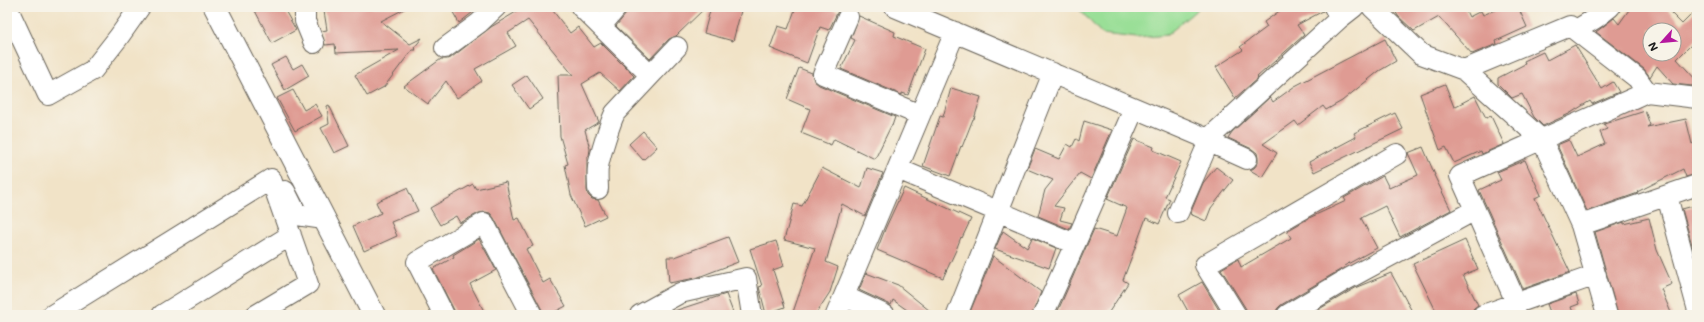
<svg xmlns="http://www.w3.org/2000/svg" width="1704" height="322" font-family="Mali,sans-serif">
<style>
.green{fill:#9adf97;stroke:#5b7e5a}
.building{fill:#df9b93;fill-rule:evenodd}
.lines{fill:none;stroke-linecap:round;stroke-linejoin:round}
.minor-casing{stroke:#676258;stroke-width:22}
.tertiary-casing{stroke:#676258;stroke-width:24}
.minor{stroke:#fff;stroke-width:20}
.tertiary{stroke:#fff;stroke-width:22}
</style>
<rect width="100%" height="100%" fill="#f7f3e8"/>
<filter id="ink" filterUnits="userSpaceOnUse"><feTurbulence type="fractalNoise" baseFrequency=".025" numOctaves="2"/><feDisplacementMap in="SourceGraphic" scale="8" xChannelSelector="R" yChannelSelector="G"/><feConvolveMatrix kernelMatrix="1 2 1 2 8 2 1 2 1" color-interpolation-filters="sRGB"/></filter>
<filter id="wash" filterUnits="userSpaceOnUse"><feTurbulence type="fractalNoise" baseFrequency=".012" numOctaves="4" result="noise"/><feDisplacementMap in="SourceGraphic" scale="16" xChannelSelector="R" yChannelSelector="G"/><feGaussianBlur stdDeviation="0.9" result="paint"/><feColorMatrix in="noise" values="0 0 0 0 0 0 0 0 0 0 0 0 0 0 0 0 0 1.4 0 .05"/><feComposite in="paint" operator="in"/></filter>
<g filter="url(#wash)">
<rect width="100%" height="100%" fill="#f1e3c7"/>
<!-- green -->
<path class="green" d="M1077,7H1200L1167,35L1137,38L1102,34Z"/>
<g id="blocks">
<!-- building -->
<path class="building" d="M253,7H283L296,30L272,43Z
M355,7H408L381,21L410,44L422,38L414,48L416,50H412L384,87L367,96L355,75L399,50L336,53L335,44L325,45L321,31L327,30L324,11Z
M450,7H476L477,9L459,23Z
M513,7H550L570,33L578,27L594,47L601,43L634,76L620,91L600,73L582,84L599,122L585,130L590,149L589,156L587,157V190L588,195L592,199L598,200L606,216L585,226L571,195L565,165L568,164L560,136L558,75H573L528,20L508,33L516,46L475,69L482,81L457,98L446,81L428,104L404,86L441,59H447L452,57L491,27L516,12Z
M628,7H706L676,36L669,39L650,59L616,26L626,14Z
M711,7H742L733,41L704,33Z
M796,7H826L838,11L829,30L820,27L807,63L770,48L778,26L788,29Z
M1285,7H1323V11L1297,25L1304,35L1257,77L1258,78L1235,98L1216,67L1243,50L1240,47L1267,27L1264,22Z
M1393,7H1464L1469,17L1481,11L1483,15L1502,7H1518L1527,27L1496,41L1497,44L1472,54L1439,17L1414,31L1398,16Z
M1631,7H1665L1682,24L1697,9V39L1677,59L1697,81L1692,86L1673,84L1657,66L1650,77L1644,69L1596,32L1614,18L1619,24ZM1650,30H1674V54H1650Z
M859,16L895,32L894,36L925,49L908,95L902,93V95L841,69L855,40L851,38Z
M1385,39L1396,61L1379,71L1342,101L1326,110L1323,106L1298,125L1295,121L1263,144L1277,153L1262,177L1250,170L1254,168L1258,163V158L1257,153L1252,149L1228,138L1232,132L1270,97L1273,102L1295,86Z
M1575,45L1602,89L1613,82L1619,92L1592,104L1590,101L1569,114L1543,126L1534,117L1522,94L1512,98L1498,84V78L1525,64L1524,61L1543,52L1547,60Z
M286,57L293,69L302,64L309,76L285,90L271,65Z
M799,68L812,73L814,81L819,85L895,117L892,126H891L875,159L834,139L831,145L801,133L810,109L787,99Z
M527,75L543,99L529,109L512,85Z
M1445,84L1454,107L1475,96L1486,118L1491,116L1504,144L1482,154L1481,151L1454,163L1446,147L1440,150L1420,94Z
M951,88L981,97L974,119H973L962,147L961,146L950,176L923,166L940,116L943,117Z
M293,90L304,110L315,104L322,116L295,131L277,98Z
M329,105L349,146L334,153L321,128L329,124L327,106Z
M1645,111L1650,125L1647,127L1686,119L1692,144L1697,141V174L1686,177L1683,169L1637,192L1638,193L1587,211L1557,145L1569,140L1577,157L1605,144L1600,132L1607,129L1604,124Z
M1395,113L1403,129L1314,172L1309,162L1356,137L1354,133Z
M1084,121L1112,130L1091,179L1080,173L1054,206L1064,208L1060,220L1072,223L1069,229L1038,216L1045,190L1053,180L1027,169L1035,149L1059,159L1067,144L1072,147L1076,139L1079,141Z
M643,131L657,147L643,160L629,144Z
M1134,139L1154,147L1153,150L1181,162L1165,197L1170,199L1159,224L1146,218L1123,280L1128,283L1107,315H1056L1094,229L1117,236L1127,208L1107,199Z
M1423,147L1435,175H1434L1451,210L1400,237L1385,206L1361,218L1377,248L1344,266L1345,267L1281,305L1277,309L1276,315H1247L1246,309L1221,269L1238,259L1241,267L1291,238L1287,231L1309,218L1346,201L1344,198L1383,176L1389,188L1418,175L1408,153Z
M1525,160L1541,195L1535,198L1570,272L1523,289L1479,190L1501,180L1497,172Z
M1216,167L1233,180L1211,208L1206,221L1190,214L1203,183Z
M822,168L861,188L867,168L883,173L865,216L842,204L826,262L838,267L830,292L815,315H792L815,248L784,240L794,204L802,206Z
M506,182L514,220L519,218L533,246L526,249L543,283L550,279L566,306L549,315H543L542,310L494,218L490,213L485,212L479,213L460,223L456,216L440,225L430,208L473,184L476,189Z
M407,188L418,211L391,222L397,236L364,251L353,226L381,213L376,202Z
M904,188L971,219L962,238L961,237L956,250L943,278L877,250L886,227Z
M1697,205V263L1682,209Z
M1649,218L1657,250L1672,284L1661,289L1672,315H1618L1595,232L1624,222V224Z
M1003,231L1027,248L1032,238L1056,248L1049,268L995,249Z
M728,237L738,262L696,278L669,283L667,257H674Z
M479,239L496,270L470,284L486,315H455L454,310L433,269L454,257L453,255Z
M1465,240L1478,269L1463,275L1478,305L1474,308L1470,315H1438L1413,264Z
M776,241L784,266L773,270L785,307L766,314L759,287L762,286L750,249Z
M993,256L1041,292L1032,315H982L970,312Z
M866,273L898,285L935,315H914L893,300L891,305L859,290Z
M1391,273L1414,315H1309L1357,287Z
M1202,282L1222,315H1190L1179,295Z
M726,294L734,315H669L668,313Z
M1576,294L1579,304L1571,307L1574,315H1551L1547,304Z"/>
</g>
</g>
<g filter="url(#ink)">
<use href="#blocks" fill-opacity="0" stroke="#676258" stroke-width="1"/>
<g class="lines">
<defs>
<path id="minor" d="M7,7L48,95L93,70L118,38L140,7
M305,7V21L314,43
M581,7L650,75
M895,7L1208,139L1340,18L1334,7
M1372,7L1421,54L1464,70L1542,140L1581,225L1607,315
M848,17L823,74L920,115
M1340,18L1354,7
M601,26L617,7
M1576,30L1596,18L1610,7
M445,48L479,23L496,7
M1464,70L1570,26L1637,78L1647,92L1697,98
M898,169L1075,244L1043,315
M598,189C598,182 597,174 598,167C600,155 610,123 615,113L677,47
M285,191L297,215L324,219
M1667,196L1697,307
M1178,213L1207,146L1208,139L1216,145L1247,159
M1581,225L1697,185
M1075,244L1134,109
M844,296L885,315
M1516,302L1460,176L1647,92
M52,315L271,179L308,284L256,315
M162,315L291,235
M444,315L417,262L484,223L532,315
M640,315L680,293L746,278L752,315
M836,315L955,32
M957,315L1053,73
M1236,315L1205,265L1397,154
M1287,315L1342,282L1475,210
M1483,315L1596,275"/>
<path id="tertiary" d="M215,7L374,315"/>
</defs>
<!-- minor casing -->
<use href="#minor" class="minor-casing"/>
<!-- tertiary casing -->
<use href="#tertiary" class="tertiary-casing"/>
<!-- minor -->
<use href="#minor" class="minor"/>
<!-- tertiary -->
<use href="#tertiary" class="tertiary"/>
</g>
</g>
<!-- margin -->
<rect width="1704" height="322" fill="none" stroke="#f7f3e8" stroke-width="24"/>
<!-- north arrow -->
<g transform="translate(1662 42) rotate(243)"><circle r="19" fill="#f7f3e8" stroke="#9f9d96"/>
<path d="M0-3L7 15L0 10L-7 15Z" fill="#b5179e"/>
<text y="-6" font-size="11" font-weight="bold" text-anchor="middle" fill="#1c1c1c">N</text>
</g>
</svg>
